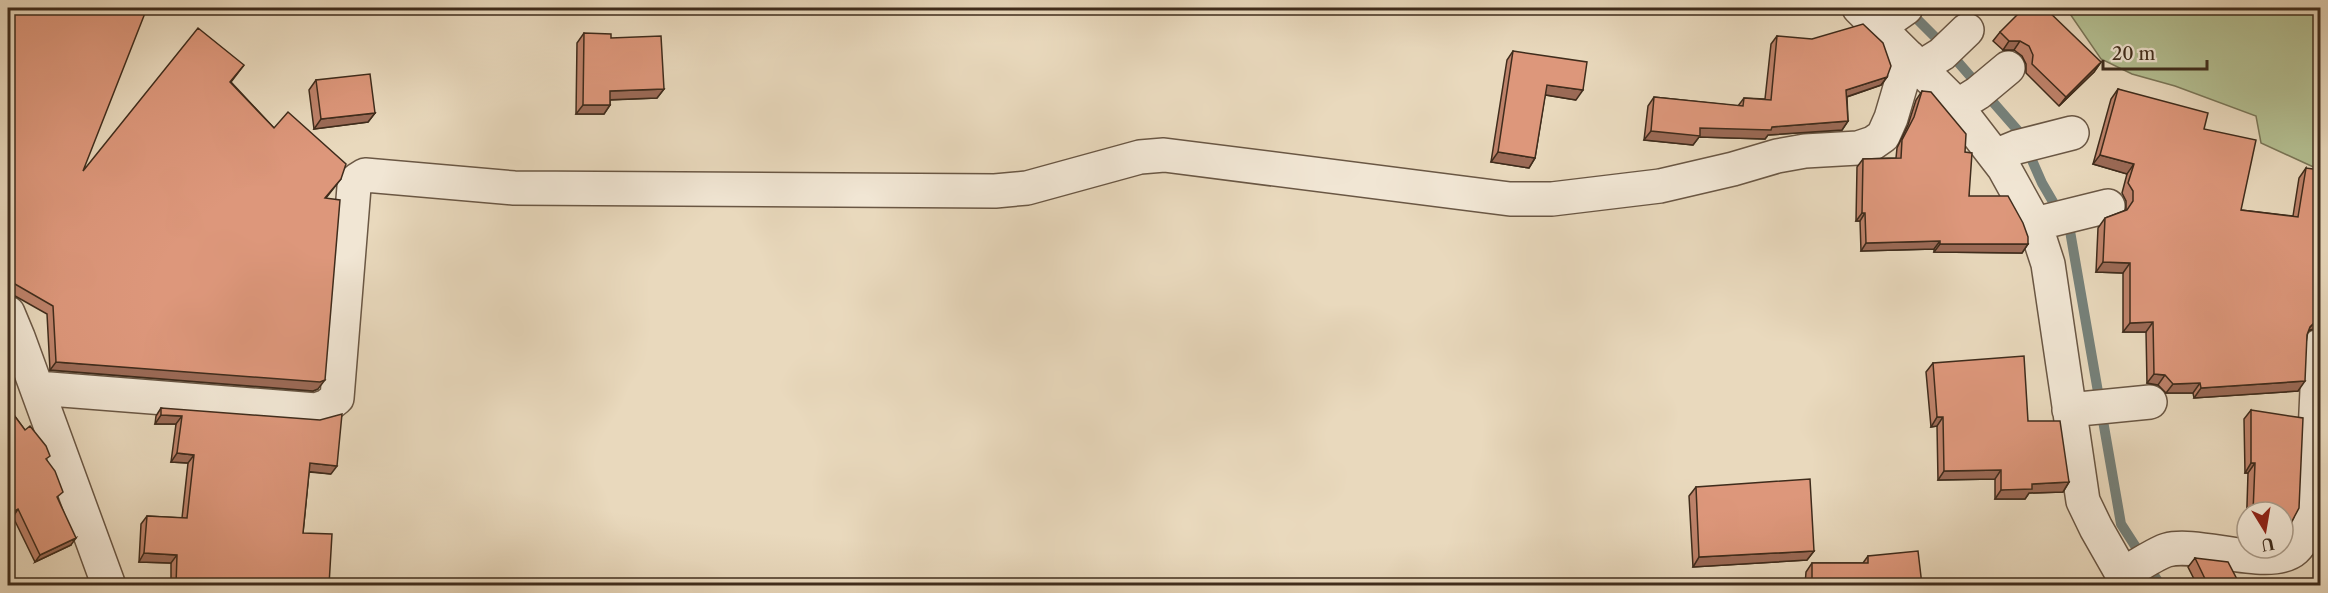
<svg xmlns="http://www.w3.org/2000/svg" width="2328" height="593" font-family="'Libre Caslon Text',serif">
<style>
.green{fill:#b4c093;stroke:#7a7658;stroke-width:1.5}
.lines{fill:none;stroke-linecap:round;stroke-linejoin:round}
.stream{stroke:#76817a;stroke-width:10}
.minor-casing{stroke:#6a5744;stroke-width:36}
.minor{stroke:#f1e6d4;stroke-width:33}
.wall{fill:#be826a;stroke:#3f2c1c;stroke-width:1.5}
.shaded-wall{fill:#9b6a56;stroke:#3f2c1c;stroke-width:1.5}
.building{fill:#dd977b;stroke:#3f2c1c;stroke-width:1.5}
</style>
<rect width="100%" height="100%" fill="#e9d9bd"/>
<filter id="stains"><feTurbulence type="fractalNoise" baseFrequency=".00333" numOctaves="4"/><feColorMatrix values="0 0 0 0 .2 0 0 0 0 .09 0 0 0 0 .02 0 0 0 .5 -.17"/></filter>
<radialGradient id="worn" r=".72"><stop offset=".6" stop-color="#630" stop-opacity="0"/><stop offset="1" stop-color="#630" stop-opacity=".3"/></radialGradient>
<!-- green -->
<path class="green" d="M2070,8H2320V170L2261,143L2256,116L2175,86L2132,74L2101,59L2068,11Z"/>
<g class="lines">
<!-- stream -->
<path class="stream" d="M1908,10L1943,45L2020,133L2042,183L2070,231L2121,524L2161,586"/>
<defs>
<path id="minor" d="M1859,8L1950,98L2004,168L2035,224L2048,264L2083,501L2096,528L2129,586
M1879,27L1906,8
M1921,67L1942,54L1967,30
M1957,106L1978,93L2008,68
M1995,156L2017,147L2072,133
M2035,224L2108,206
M8,313L18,337L109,586
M37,388L316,410L327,406L337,398L354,187L357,180L365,175L514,188L995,191L1027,188L1140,157L1164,155L1510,199H1552L1660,186L1733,169L1777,156L1805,151L1858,148L1873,143L1883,136L1891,118L1909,57
M2069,410L2150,402
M2122,574C2135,568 2156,553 2167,550C2198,541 2271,571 2295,549C2303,542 2306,531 2311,522L2319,346"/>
</defs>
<!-- minor casing -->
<use href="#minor" class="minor-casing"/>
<!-- minor -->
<use href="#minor" class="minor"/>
</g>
<!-- wall -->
<path class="wall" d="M8,8L83,171L244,65L231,82L274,128L341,179L326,198L318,389L313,391L50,370L47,314L8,292Z
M2000,32L2101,62L2094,72L2059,106L2026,73V64L2022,56L2014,50H2003L1993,41Z
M584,33L664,89L657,98L610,100V105L604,114H576L577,43Z
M1777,36L1887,77L1881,85L1847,97L1848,121L1842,130L1768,135L1765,139L1699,137L1693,145L1644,140L1648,106L1654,97L1738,106L1744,98L1765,99L1771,44Z
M1513,51L1576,100L1545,95L1535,158L1529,168L1491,162L1507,60Z
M316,80L375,113L368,122L314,129L309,90Z
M2118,89L2204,129L2241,210L2293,216L2299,178L2306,168L2319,327L2310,330L2308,331L2298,391L2194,398L2193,393H2166L2158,385L2147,383L2146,332H2123V273L2096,272L2098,228L2105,218L2126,210V201L2122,193L2127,174L2093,164L2111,99Z
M1922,91L1965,152L1969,196L2028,244L2022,253L1934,252V249L1861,251L1860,221H1856L1857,167L1863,159L1896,158L1897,148L1908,125L1916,100Z
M1933,363L2028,421L2069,482L2063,492L2029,493L2025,499H1995V479L1938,480L1937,426L1931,427L1926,372Z
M8,407L47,460L71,545L35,562L13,517L8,520Z
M161,408L331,474L309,472L303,533L329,585H171V563L139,562L141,524L147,516L182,518L188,463L171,462L176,424H155L156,416Z
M2251,410L2291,523L2285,532L2283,512H2247V537H2246L2248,473H2245L2244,419Z
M1696,487L1814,551L1807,560L1693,567L1689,496Z
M1868,556L1922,585H1805L1806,572L1812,563H1863Z
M2195,558L2240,585H2197L2188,567Z"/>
<!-- shaded-wall -->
<path class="shaded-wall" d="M2009,41H2020L2014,50H2003Z
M2101,62L2094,72L2059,106L2066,97Z
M1887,77L1881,85L1840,99L1846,90Z
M1547,85L1583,90L1576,100L1540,94Z
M664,89L657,98L604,100L610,91Z
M583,105H610L604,114H576Z
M375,113L368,122L314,129L321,119Z
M1848,121L1842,130L1768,135L1765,139L1699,137L1693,145L1644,140L1651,131L1700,128L1772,127Z
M1498,152L1535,158L1529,168L1491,162Z
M2100,155L2134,164L2127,174L2093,164Z
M1862,213H1865L1860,221H1856Z
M1940,241L1934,249L1861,251L1866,243Z
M1940,244H2028L2022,253L1934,252Z
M2103,262L2130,263L2123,273L2096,272Z
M2320,319V328L2310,330L2303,336L2310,327L2317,320Z
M2153,322L2146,332H2123L2130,323Z
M56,362L325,380L318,389L313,391L50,370Z
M2154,374L2165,375L2158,385L2147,383Z
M2305,381L2298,391L2194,398L2201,388Z
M2200,383L2193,393H2166L2173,384Z
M161,415L182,416L176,424H155Z
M1937,417H1943L1937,426L1931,427Z
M177,453L194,455L188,463L171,462Z
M310,463L337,466L331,474L304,471Z
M2251,463H2255L2248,473H2245Z
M2001,470L1995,479L1938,480L1944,471Z
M2069,482L2063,492L2029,493L2025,499H1995L2001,490L2032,484Z
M18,509L13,517L8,520V515Z
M2291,523L2285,532L2283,534V528Z
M76,538L71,545L35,562L40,555Z
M1814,551L1807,560L1693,567L1699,557Z
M144,553L177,555L171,563L139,562Z"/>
<!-- building -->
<path class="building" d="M8,8H147L83,171L198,28L244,65L230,82L274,128L288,112L346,164L341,179L325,198L340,200L325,380L320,382L56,362L53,306L8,280Z
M2024,8H2045L2101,62L2066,97L2032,64L2033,55L2029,46L2020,41H2009L2000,32Z
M1863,24L1883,43L1891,66L1887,77L1846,90L1848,121L1772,127L1771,130L1700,128V136L1651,131L1654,97L1743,106L1744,98L1771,100L1777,36L1812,39Z
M584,33L611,34V38L661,36L664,89L610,91V105H583Z
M1513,51L1587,62L1583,90L1547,85L1535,158L1498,152Z
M370,74L375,113L321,119L316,80Z
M2118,89L2208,113L2204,129L2256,140L2241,210L2298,217L2306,168L2320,170V319L2317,320L2310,327L2307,335L2305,381L2201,388L2200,383L2173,384L2165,375L2154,374L2153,322L2130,323V263L2103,262L2105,218L2127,210L2133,201V191L2128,183L2134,164L2100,155Z
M1922,91L1931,92L1966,134L1965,152L1972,153L1969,196H2008L2023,223L2028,237V244H1940V241L1866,243L1865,213H1862L1863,159L1901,158L1902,140L1914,117Z
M2024,356L2028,421H2060L2069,482L2032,484V489L2001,490V470L1944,471L1943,417H1937L1933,363Z
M8,407L25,430L30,426L46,446L50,456L46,459L55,471L63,492L57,497L76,538L40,555L18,509L8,515Z
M161,408L320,420L342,414L337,466L310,463L303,533L332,534L329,585H176L177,555L144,553L147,516L187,518L194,455L177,453L182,416L161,415Z
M2251,410L2303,418L2299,508L2291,523L2284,528H2283V512H2253L2255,463H2251Z
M1810,479L1814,551L1699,557L1696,487Z
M1918,551L1922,585H1812V563H1868V556Z
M2195,558L2228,562L2240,585H2208Z
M2115,579L2121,585H2085Z
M2320,583V585H2306Z"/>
<!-- margin -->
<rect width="2328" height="593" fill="none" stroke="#e9d9bd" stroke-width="30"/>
<rect x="9" y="9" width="2310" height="575" fill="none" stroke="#3f2c1c" stroke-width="3"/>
<rect x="15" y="15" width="2298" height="563" fill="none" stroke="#3f2c1c" stroke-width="1.5"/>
<!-- north arrow -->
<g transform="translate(2265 530) rotate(169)"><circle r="28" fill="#f1e6d4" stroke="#aa9c8a" stroke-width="1.5"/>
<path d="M0-4.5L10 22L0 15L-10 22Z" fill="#8f2418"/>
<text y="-9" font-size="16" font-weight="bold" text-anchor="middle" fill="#3f2c1c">U</text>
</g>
<!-- scale -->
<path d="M2103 60v9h104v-9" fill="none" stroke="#3f2c1c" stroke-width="3"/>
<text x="2112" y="60" font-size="18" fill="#3f2c1c" stroke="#f1e6d4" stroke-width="4.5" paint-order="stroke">20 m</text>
<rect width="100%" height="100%" filter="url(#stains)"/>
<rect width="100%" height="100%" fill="url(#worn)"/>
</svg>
